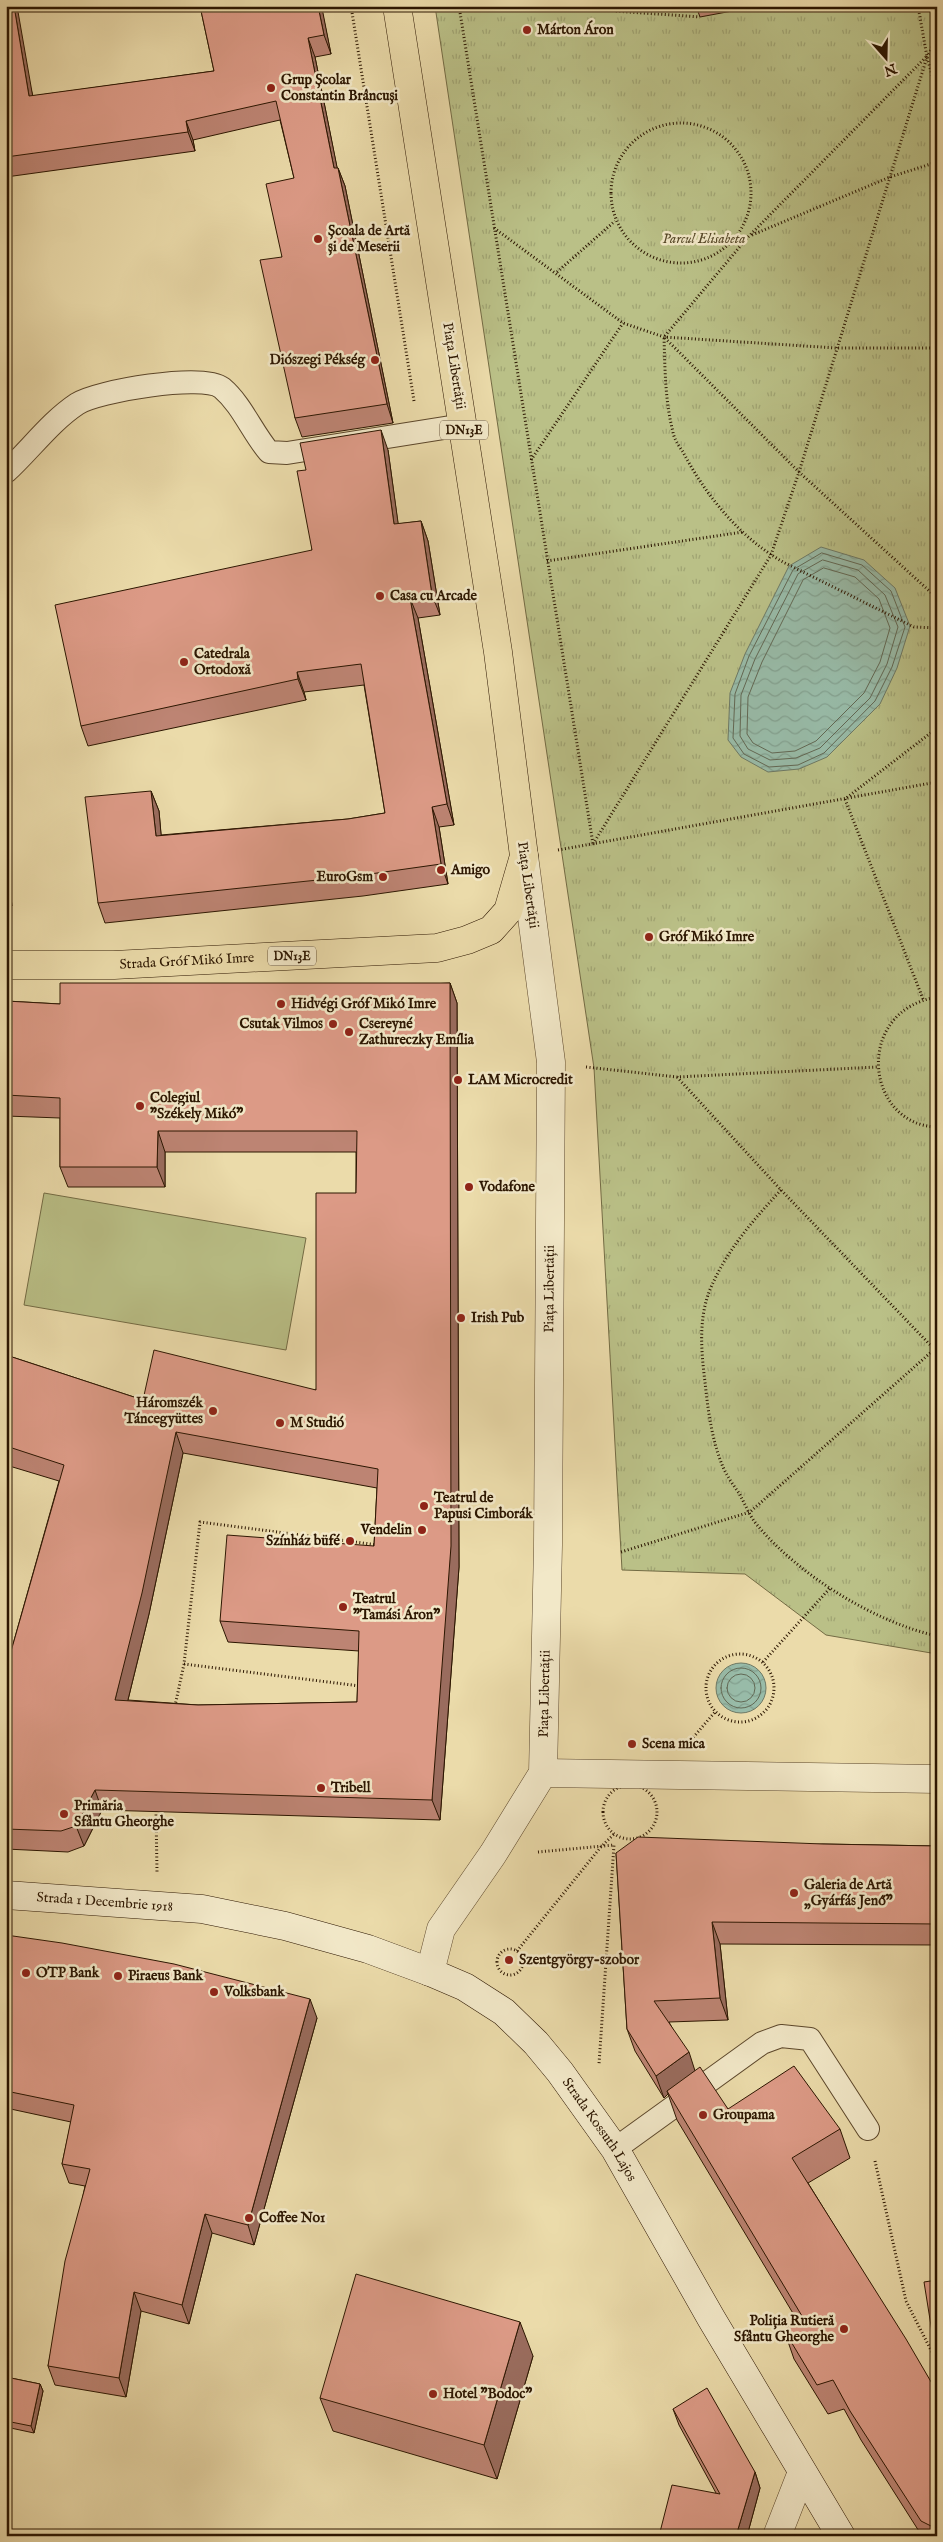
<svg xmlns="http://www.w3.org/2000/svg" width="943" height="2542" font-family="'IM FELL English',serif">
<style>
.green{fill:#bac087;stroke:#736b44}
.park{fill:url(#park-tufts);stroke:#736b44}
.water{fill:url(#water-waves);stroke:#6d7965}
.lines{fill:none;stroke-linecap:round;stroke-linejoin:round}
.shore{stroke:#626854;stroke-width:1}
.service-casing{stroke:#5c472b;stroke-width:24}
.pedestrian-casing{stroke:#5c472b;stroke-width:29}
.tertiary-casing{stroke:#5c472b;stroke-width:29}
.secondary-casing{stroke:#2c1601;stroke-width:29}
.primary-casing{stroke:#2c1601;stroke-width:29}
.path{stroke:#2c1601;stroke-width:3;stroke-dasharray:1 2.5;stroke-linecap:butt}
.service{stroke:#f2e8c8;stroke-width:22}
.pedestrian{stroke:#f2e8c8;stroke-width:28}
.tertiary{stroke:#f2e8c8;stroke-width:28}
.secondary{stroke:#f2e8c8;stroke-width:28}
.primary{stroke:#ebdbaa;stroke-width:28}
.wall{fill:#bd8473;stroke:#2c1601;fill-rule:evenodd}
.shaded-wall{fill:#9a6c5e;stroke:#2c1601}
.building{fill:#dc9a86;stroke:#2c1601;fill-rule:evenodd}
.poi-dot{fill:#8f2418;stroke:#f2e8c8;stroke-width:2}
.labels{text-anchor:middle;dominant-baseline:central;stroke-width:5;stroke-linejoin:round;paint-order:stroke}
.shield{fill:#f2e8c8;stroke:#67553d;stroke-width:1}
.shield-label{font-size:12px;font-weight:bold;fill:#2c1601}
.poi-label{font-size:14px;font-weight:bold;fill:#2c1601;stroke:#f2e8c8;text-anchor:start}
.park-label{font-size:14px;font-style:italic;fill:#574929;stroke:#f2e8c8}
.street-label{font-size:14px;fill:#2c1601;stroke:#f2e8c8}
</style>
<defs>
<pattern id="park-tufts" width="24" height="20" patternUnits="userSpaceOnUse" patternTransform="scale(1.25)"><rect width="24" height="20" fill="#bac087"/><path d="M3 7l-1-3M5 7V3M7 7l1-3M15 17l-1-3M17 17v-4M19 17l1-3" fill="none" stroke="#a0a473"/></pattern>
<pattern id="water-waves" width="16" height="10" patternUnits="userSpaceOnUse" patternTransform="scale(1.25)"><rect width="16" height="10" fill="#98bba8"/><path d="M0 5q4-4 8 0t8 0" fill="none" stroke="#83a08f"/></pattern>
</defs>
<rect width="100%" height="100%" fill="#ebdbaa"/>
<filter id="stains"><feTurbulence type="fractalNoise" baseFrequency=".004" numOctaves="4"/><feColorMatrix values="0 0 0 0 .2 0 0 0 0 .09 0 0 0 0 .02 0 0 0 .5 -.17"/></filter>
<radialGradient id="worn" r=".72"><stop offset=".6" stop-color="#630" stop-opacity="0"/><stop offset="1" stop-color="#630" stop-opacity=".3"/></radialGradient>
<!-- green -->
<path class="green" d="M44,1193L306,1238L286,1350L24,1305Z"/>
<!-- park -->
<path class="park" d="M435,6H937V1654L826,1635L745,1574L622,1570L594,1068Z"/>
<!-- water -->
<path class="water" d="M821,547L864,560L895,588L910,626L897,668L880,704L827,757L799,769L768,772L741,757L728,740L730,693L745,654L789,566Z
M716 1688a25 25 0 1 1 50 0a25 25 0 1 1-50 0Z"/>
<g class="lines">
<!-- shore -->
<path class="shore" d="M822,553L862,565L891,591L905,627L892,667L875,701L824,753L798,765L769,767L744,754L733,738L735,694L749,656L793,570Z
M823,560L858,570L885,595L898,627L887,664L870,698L820,748L796,758L770,760L748,749L740,736L741,695L755,659L798,574Z
M824,568L855,577L879,599L890,628L880,662L864,693L816,741L795,751L772,753L753,743L747,734L748,697L762,662L803,580Z
M721 1688a20 20 0 1 1 40 0a20 20 0 1 1-40 0Z
M727 1688a14 14 0 1 1 28 0a14 14 0 1 1-28 0Z"/>
<defs>
<path id="service" d="M6,472C30,450 50,422 77,404C97,391 203,373 222,388C242,405 252,432 269,452L287,453L463,425
M615,2149L762,2043L781,2036L810,2039L868,2129"/>
<g id="pedestrian">
<path d="M543,1773L937,1779"/>
<path id="s1" d="M430,1972L441,1929L493,1854L543,1773L548,1545L551,1062L524,856"/>
</g>
<path id="tertiary" d="M777,2536L802,2472"/>
<g id="secondary">
<path id="s2" d="M6,1895L202,1909L285,1926L368,1949L430,1972L465,1987L504,2012L536,2043L560,2072L615,2149L711,2318L841,2536"/>
</g>
<g id="primary">
<path id="s3" d="M6,965H114L437,948L467,940L491,930L508,911L524,856L498,652L397,6"/>
</g>
</defs>
<!-- service casing -->
<use href="#service" class="service-casing"/>
<!-- pedestrian casing -->
<use href="#pedestrian" class="pedestrian-casing"/>
<!-- tertiary casing -->
<use href="#tertiary" class="tertiary-casing"/>
<!-- secondary casing -->
<use href="#secondary" class="secondary-casing"/>
<!-- primary casing -->
<use href="#primary" class="primary-casing"/>
<!-- path -->
<path class="path" d="M351,6L414,401
M459,6L593,844
M613,6L614,11L700,17
M918,6L927,57L937,93
M926,57L748,237L664,337C665,369 665,401 673,432C674,439 679,446 683,452C706,496 741,539 785,563L914,627L937,628
M611 193a70 70 0 1 1 140 0a70 70 0 1 1-140 0Z
M494,228L623,323L664,337L836,348H937
M752,235L890,177L937,162
M557,272L615,221
M665,338L799,472L937,598
M531,460L623,323
M547,561L743,532
M593,844L771,555L799,472L927,57L937,38
M558,850L937,782
M937,997C853,1011 865,1125 937,1127
M923,999L845,799L937,728
M586,1067L677,1077L877,1067
M677,1077L781,1190L937,1352
M781,1190C754,1219 728,1249 712,1285C698,1315 701,1350 705,1382C708,1411 712,1441 723,1467C727,1476 733,1485 739,1493C745,1504 750,1517 758,1526C799,1575 874,1622 937,1636
M621,1552L750,1512L937,1347
M706 1688a34 34 0 1 1 68 0a34 34 0 1 1-68 0Z
M763,1662L831,1587
M184,1664L360,1686
M175,1706L184,1664L200,1522L378,1545
M691,1740L715,1712
M603 1812a27 27 0 1 1 54 0a27 27 0 1 1-54 0Z
M156,1811L157,1872
M538,1852L614,1845L599,2064
M497 1962a13 13 0 1 1 26 0a13 13 0 1 1-26 0Z
M517,1951L600,1848L614,1834
M875,2161L906,2301L937,2362"/>
<!-- service -->
<use href="#service" class="service"/>
<!-- pedestrian -->
<use href="#pedestrian" class="pedestrian"/>
<!-- tertiary -->
<use href="#tertiary" class="tertiary"/>
<!-- secondary -->
<use href="#secondary" class="secondary"/>
<!-- primary -->
<use href="#primary" class="primary"/>
</g>
<!-- wall -->
<path class="wall" d="M6,6L33,96L214,71L200,6H321L331,54L315,57L337,168H338L345,186L393,423L302,437L295,418L282,257L294,178L280,120L193,140L195,151L6,177Z
M696,6H759L700,17Z
M388,450L398,524L421,521L428,541L440,615L418,618L454,825L439,827L448,884L363,896L105,923L98,903L151,791L159,811L161,835L348,819L385,813L364,685L304,692L306,700L88,746L81,726L312,550L306,470Z
M6,856L12,906H6Z
M450,983L457,1003L459,1567L440,1820L102,1810L84,1846L68,1852L6,1849V1669L59,1481L6,1465V1355L143,1400L316,1390L356,1193V1152H165V1187H68L60,1167V1118L6,1116V1001L60,1004ZM183,1453L377,1488L374,1546L220,1621L228,1642L359,1651L357,1702L198,1705L128,1700L149,1614Z
M823,1844L937,1846V1945L720,1944L728,2020L669,2022L695,2071L728,2109L840,2129L850,2158L808,2183L937,2392V2536H922L861,2440L844,2409L828,2414L794,2359L784,2330L797,2320L677,2120L668,2094L664,2098L635,2051L627,2029L616,1853Z
M6,1935L317,2018L254,2245L212,2233L189,2324L141,2311L126,2397L55,2385L48,2366L85,2186L69,2183L62,2164L71,2122L6,2108Z
M937,2280V2345L932,2332Z
M533,2356L497,2479L333,2431L320,2398Z
M6,2377L40,2384L43,2391L34,2433L6,2427Z
M673,2409L755,2472L760,2488L747,2536H659L716,2493L679,2425Z"/>
<!-- shaded-wall -->
<path class="shaded-wall" d="M14,6H17L36,115L29,96Z
M318,6H321L322,8L331,54L324,35Z
M308,38L315,57L341,187L334,168Z
M186,121L193,140L195,151L188,132Z
M338,168L345,186L393,423L387,404Z
M381,430L388,450L401,544L394,524Z
M421,521L428,541L440,615L432,595Z
M410,598L418,618L454,825L447,804Z
M297,672L304,692L306,700L298,679Z
M151,791L159,811L163,856L156,836Z
M432,807L439,827L448,884L441,864Z
M6,856L12,906L6,889Z
M450,983L457,1003L459,1567L440,1820L432,1800Z
M158,1131L165,1152V1187L157,1167Z
M176,1432L183,1453L149,1614L123,1720L115,1700Z
M95,1790L102,1810L84,1846L76,1826Z
M712,1922L720,1944L728,2020L720,1998Z
M310,1999L317,2018L254,2245L248,2225Z
M689,2052L696,2074L667,2091L668,2094L664,2098L656,2076Z
M205,2214L212,2233L189,2324L182,2305Z
M134,2292L141,2311L126,2397L119,2378Z
M520,2322L533,2356L497,2479L484,2445Z
M40,2384L43,2391L34,2433L31,2426Z
M755,2472L760,2488L747,2536H736Z"/>
<!-- building -->
<path class="building" d="M6,6H14L29,96L214,71L200,6H318L324,35L308,38L334,168H338L387,404L295,418L260,260L282,257L266,184L294,178L276,101L186,121L188,132L6,157Z
M381,430L394,524L421,521L432,595L410,598L447,804L432,807L441,864L356,876L98,903L85,797L151,791L156,836L348,819L385,813L361,664L297,672L298,679L81,726L55,605L312,550L297,471L306,470L300,443Z
M60,983H450L451,1546L432,1800L95,1790L76,1826L61,1831L6,1829V1669L64,1465L6,1446V1355L143,1400L154,1350L316,1390V1193H356L357,1131H158L157,1167H60V1098L6,1095V1001L60,1004ZM176,1432L378,1469L374,1546L227,1535L220,1621L359,1631L357,1702L198,1705L115,1700L142,1593Z
M638,1837L823,1844L937,1846V1924L712,1922L720,1998L654,2001L689,2052L656,2076L627,2029L616,1853Z
M6,1935L62,1943L174,1964L310,1999L248,2225L205,2214L182,2305L134,2292L119,2378L48,2366L65,2261L90,2169L62,2164L74,2105L6,2091Z
M794,2066L840,2129L792,2158L906,2339L937,2392V2529L921,2521L850,2411L833,2380L817,2385L784,2330L802,2316L667,2091L700,2067L728,2109Z
M356,2274L520,2322L484,2445L320,2398Z
M937,2280V2332H932L924,2282Z
M6,2377L40,2384L31,2426L6,2421Z
M707,2388L755,2472L736,2536H659L672,2485L720,2494L673,2409Z"/>
<!-- markers -->
<g class="poi-dot">
<circle cx="527" cy="30" r="5"/>
<circle cx="271" cy="88" r="5"/>
<circle cx="318" cy="239" r="5"/>
<circle cx="375" cy="360" r="5"/>
<circle cx="380" cy="596" r="5"/>
<circle cx="184" cy="662" r="5"/>
<circle cx="441" cy="870" r="5"/>
<circle cx="383" cy="877" r="5"/>
<circle cx="649" cy="937" r="5"/>
<circle cx="281" cy="1004" r="5"/>
<circle cx="333" cy="1024" r="5"/>
<circle cx="349" cy="1032" r="5"/>
<circle cx="458" cy="1080" r="5"/>
<circle cx="140" cy="1106" r="5"/>
<circle cx="469" cy="1187" r="5"/>
<circle cx="461" cy="1318" r="5"/>
<circle cx="213" cy="1411" r="5"/>
<circle cx="280" cy="1423" r="5"/>
<circle cx="424" cy="1506" r="5"/>
<circle cx="422" cy="1530" r="5"/>
<circle cx="350" cy="1541" r="5"/>
<circle cx="343" cy="1607" r="5"/>
<circle cx="632" cy="1744" r="5"/>
<circle cx="321" cy="1788" r="5"/>
<circle cx="64" cy="1814" r="5"/>
<circle cx="794" cy="1893" r="5"/>
<circle cx="509" cy="1960" r="5"/>
<circle cx="26" cy="1973" r="5"/>
<circle cx="118" cy="1976" r="5"/>
<circle cx="214" cy="1992" r="5"/>
<circle cx="703" cy="2115" r="5"/>
<circle cx="249" cy="2218" r="5"/>
<circle cx="844" cy="2329" r="5"/>
<circle cx="433" cy="2394" r="5"/>
</g>
<g class="labels">
<!-- shield labels -->
<g class="shield">
<rect x="440" y="420.5" width="48" height="19" rx="4"/>
<rect x="268" y="946.5" width="48" height="19" rx="4"/>
</g>
<g class="shield-label">
<text x="464" y="430">DN13E</text>
<text x="292" y="956">DN13E</text>
</g>
<!-- poi labels -->
<g class="poi-label">
<text x="537" y="30">Márton Áron</text>
<text x="281" y="80">Grup Școlar<tspan x="281" dy="16">Constantin Brâncuși</tspan></text>
<text x="328" y="231">Școala de Artă<tspan x="328" dy="16">și de Meserii</tspan></text>
<text x="365" y="360" text-anchor="end">Diószegi Pékség</text>
<text x="390" y="596">Casa cu Arcade</text>
<text x="194" y="654">Catedrala<tspan x="194" dy="16">Ortodoxă</tspan></text>
<text x="451" y="870">Amigo</text>
<text x="373" y="877" text-anchor="end">EuroGsm</text>
<text x="659" y="937">Gróf Mikó Imre</text>
<text x="291" y="1004">Hidvégi Gróf Mikó Imre</text>
<text x="323" y="1024" text-anchor="end">Csutak Vilmos</text>
<text x="359" y="1024">Csereyné<tspan x="359" dy="16">Zathureczky Emília</tspan></text>
<text x="468" y="1080">LAM Microcredit</text>
<text x="150" y="1098">Colegiul<tspan x="150" dy="16">"Székely Mikó"</tspan></text>
<text x="479" y="1187">Vodafone</text>
<text x="471" y="1318">Irish Pub</text>
<text x="203" y="1403" text-anchor="end">Háromszék<tspan x="203" dy="16">Táncegyüttes</tspan></text>
<text x="290" y="1423">M Studió</text>
<text x="434" y="1498">Teatrul de<tspan x="434" dy="16">Papusi Cimborák</tspan></text>
<text x="412" y="1530" text-anchor="end">Vendelin</text>
<text x="340" y="1541" text-anchor="end">Színház büfé</text>
<text x="353" y="1599">Teatrul<tspan x="353" dy="16">"Tamási Áron"</tspan></text>
<text x="642" y="1744">Scena mica</text>
<text x="331" y="1788">Tribell</text>
<text x="74" y="1806">Primăria<tspan x="74" dy="16">Sfântu Gheorghe</tspan></text>
<text x="804" y="1885">Galeria de Artă<tspan x="804" dy="16">„Gyárfás Jenő”</tspan></text>
<text x="519" y="1960">Szentgyörgy-szobor</text>
<text x="36" y="1973">OTP Bank</text>
<text x="128" y="1976">Piraeus Bank</text>
<text x="224" y="1992">Volksbank</text>
<text x="713" y="2115">Groupama</text>
<text x="259" y="2218">Coffee No1</text>
<text x="834" y="2321" text-anchor="end">Poliția Rutieră<tspan x="834" dy="16">Sfântu Gheorghe</tspan></text>
<text x="443" y="2394">Hotel "Bodoc"</text>
</g>
<!-- park labels -->
<g class="park-label">
<text x="704" y="239">Parcul Elisabeta</text>
</g>
<!-- street labels -->
<g class="street-label">
<text transform="translate(454 366) rotate(81)">Piața Libertății</text>
<text transform="translate(528 885) rotate(82)">Piața Libertății</text>
<text stroke="none"><textPath href="#s3" startOffset="181">Strada Gróf Mikó Imre</textPath></text>
<text stroke="none"><textPath href="#s1" startOffset="715">Piața Libertății</textPath></text>
<text stroke="none"><textPath href="#s1" startOffset="310">Piața Libertății</textPath></text>
<text stroke="none"><textPath href="#s2" startOffset="99">Strada 1 Decembrie 1918</textPath></text>
<text stroke="none"><textPath href="#s2" startOffset="670">Strada Kossuth Lajos</textPath></text>
</g>
</g>
<!-- margin -->
<rect width="943" height="2542" fill="none" stroke="#ebdbaa" stroke-width="25"/>
<rect x="8" y="8" width="928" height="2527" fill="none" stroke="#2c1601" stroke-width="2.5"/>
<rect x="12" y="12" width="918" height="2517" fill="none" stroke="#2c1601"/>
<!-- north arrow -->
<g transform="translate(886 58) rotate(160)" stroke="#f2e8c8" stroke-width="4" paint-order="stroke">
<path d="M0-4L9 19L0 12L-9 19Z" fill="#2c1601"/>
<text y="-8" font-size="14" font-weight="bold" text-anchor="middle" fill="#2c1601">N</text>
</g>
<rect width="100%" height="100%" filter="url(#stains)"/>
<rect width="100%" height="100%" fill="url(#worn)"/>
</svg>
